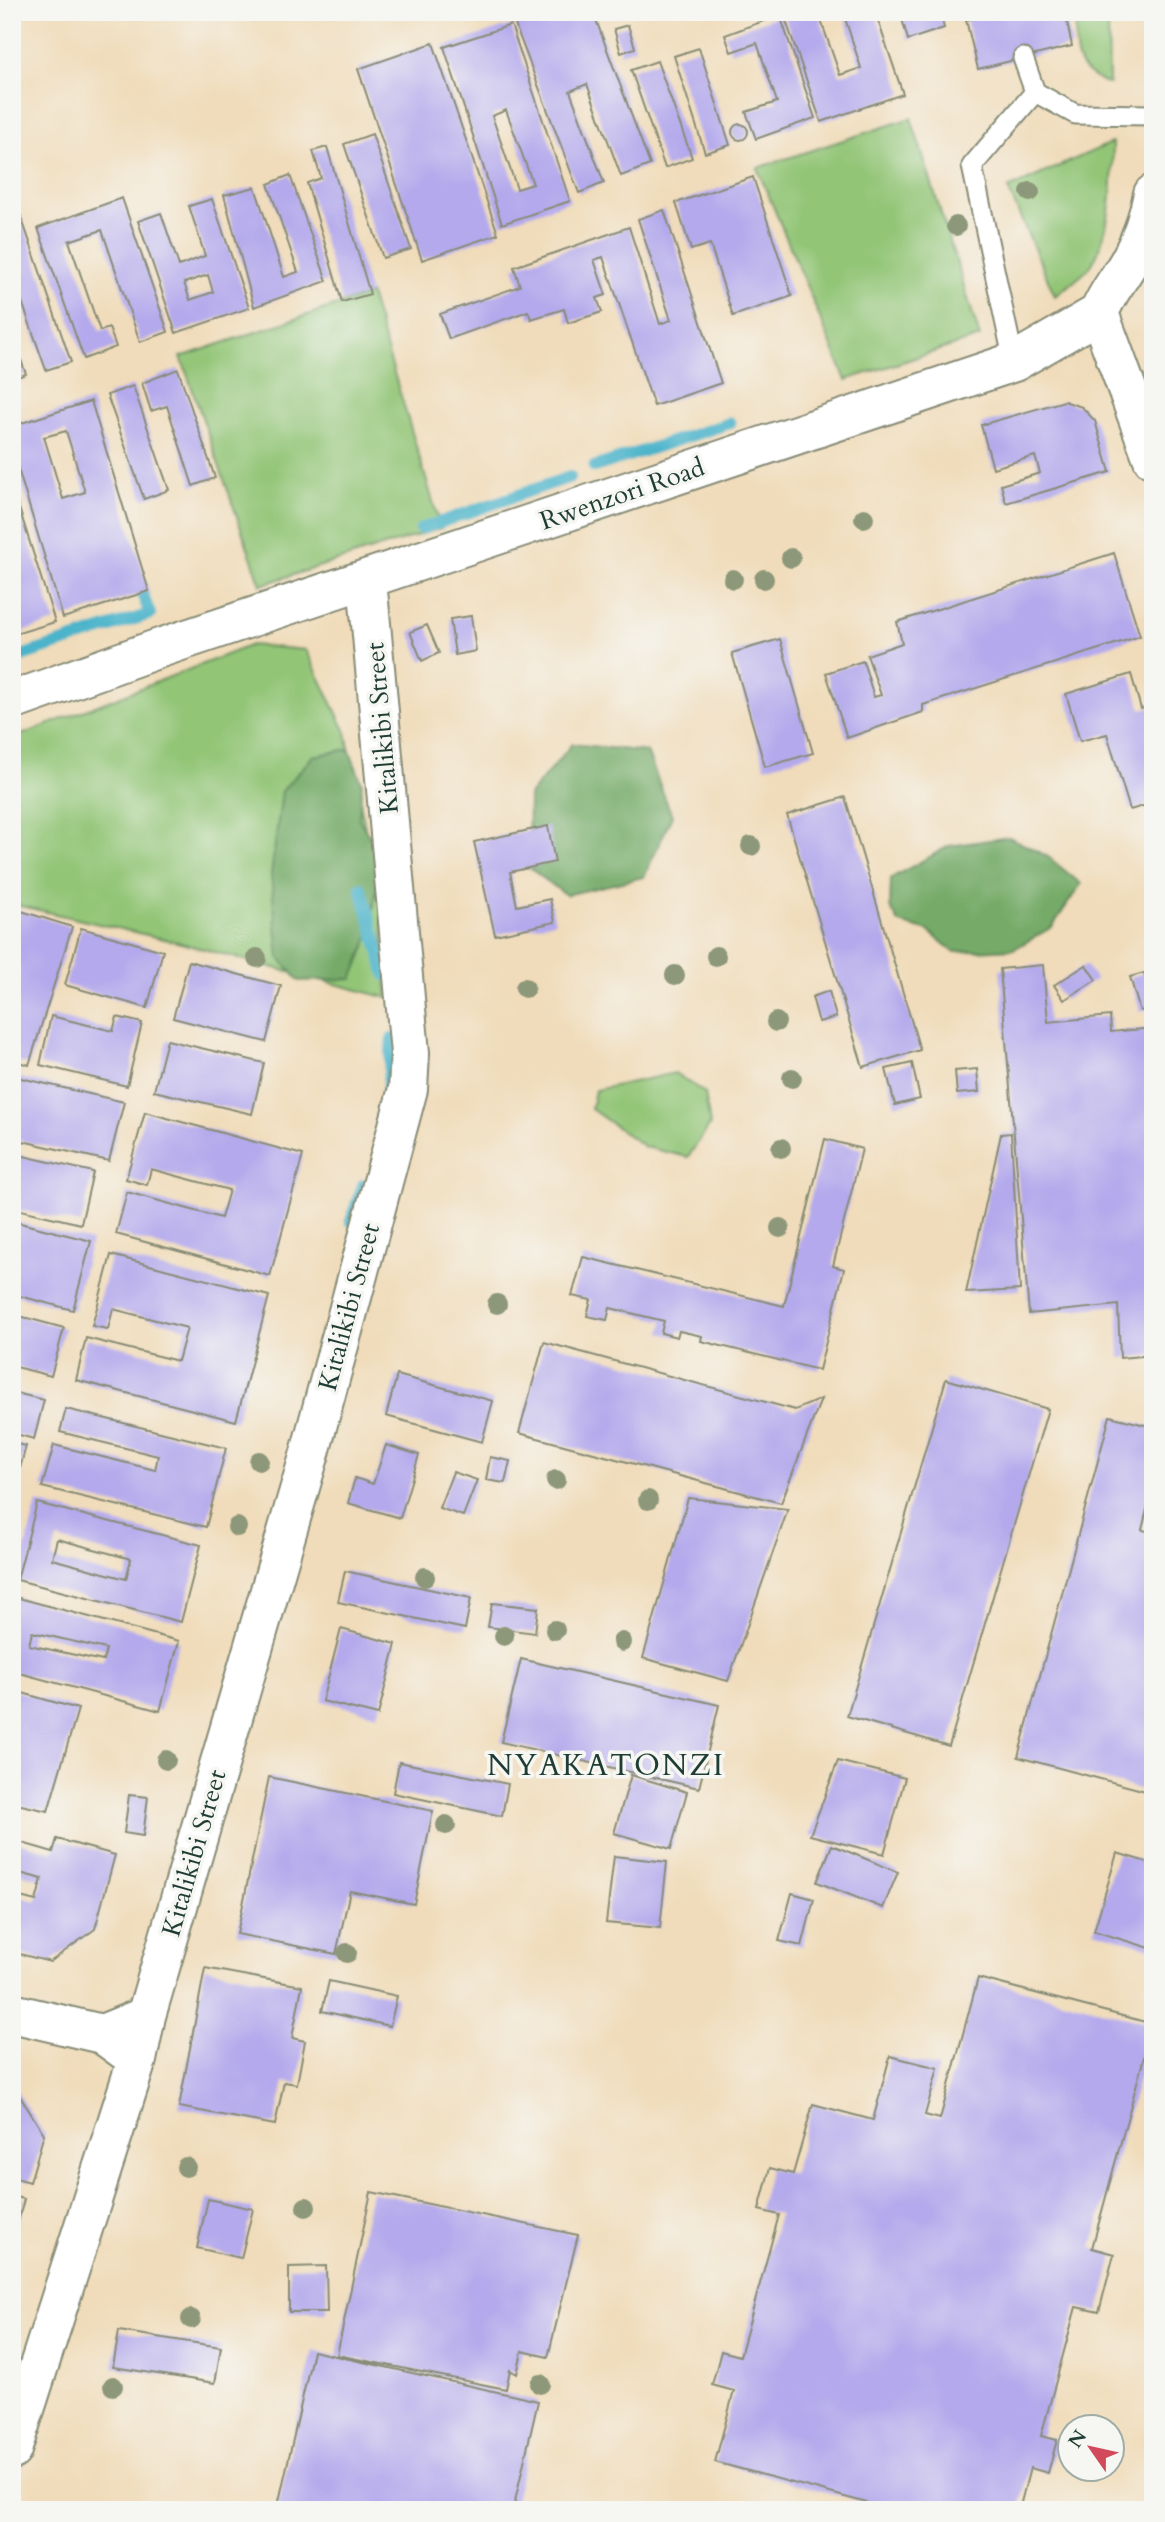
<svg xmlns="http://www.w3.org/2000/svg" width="1165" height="2522" font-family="Cardo,serif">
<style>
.green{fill:#92c576;stroke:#588155;stroke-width:2}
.forest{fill:#75aa67;stroke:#4a744e;stroke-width:2}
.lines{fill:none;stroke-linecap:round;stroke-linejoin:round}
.stream{stroke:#4bb4ca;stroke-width:12}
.building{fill:#b3a9ec;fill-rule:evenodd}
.lane-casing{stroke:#888c77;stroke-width:23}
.street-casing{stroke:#888c77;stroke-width:42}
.lane{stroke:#fff;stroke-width:19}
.street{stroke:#fff;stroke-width:38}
.tree{fill:#8d9779}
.labels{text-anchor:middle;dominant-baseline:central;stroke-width:7;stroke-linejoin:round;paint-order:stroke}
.street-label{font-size:26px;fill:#1f3d34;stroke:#f6f6f2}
.quarter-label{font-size:30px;letter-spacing:2px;fill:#1f3d34;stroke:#f6f6f2}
</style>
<rect width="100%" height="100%" fill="#f6f6f2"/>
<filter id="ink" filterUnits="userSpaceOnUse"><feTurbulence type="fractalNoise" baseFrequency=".0143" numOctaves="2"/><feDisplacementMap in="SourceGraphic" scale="14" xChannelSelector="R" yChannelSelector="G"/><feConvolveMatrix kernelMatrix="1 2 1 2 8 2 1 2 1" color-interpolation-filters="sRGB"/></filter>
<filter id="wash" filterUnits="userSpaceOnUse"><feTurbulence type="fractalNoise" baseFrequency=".00686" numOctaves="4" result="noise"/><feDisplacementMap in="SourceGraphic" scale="28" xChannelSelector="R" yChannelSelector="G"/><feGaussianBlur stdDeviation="1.57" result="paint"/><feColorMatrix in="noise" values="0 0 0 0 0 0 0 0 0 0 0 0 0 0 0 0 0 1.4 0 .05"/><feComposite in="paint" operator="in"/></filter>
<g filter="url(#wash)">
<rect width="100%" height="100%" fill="#f0dcba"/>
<!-- green -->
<path class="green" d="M1078,12H1108L1109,84C1071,71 1075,51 1076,16Z
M911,118L980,337L846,380L757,168Z
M1113,142C1113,180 1112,229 1092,264C1084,276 1066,287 1055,296L1008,189Z
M370,294L441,528L261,585L181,357Z
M251,645L306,650L346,732L382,913L388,998L177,942L12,904V741L16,737Z
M675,1073L705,1093L710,1125L688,1157L645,1147L591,1109L595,1090Z"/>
<!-- forest -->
<path class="forest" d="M572,744L647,752L672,816L644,877L566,895L528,867L529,795Z
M349,749L362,783L359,819L382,858L368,940L352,979L299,981L279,957L271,875L282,791L313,756Z
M1009,837L1047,856L1081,884L1052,927L1014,949L954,952L928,931L899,923L890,907L891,878L949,846Z"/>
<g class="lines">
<!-- stream -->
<path class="stream" d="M594,467L730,423
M421,529L570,477
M12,659L150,614L142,593
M361,888L386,975
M386,1108L392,1039
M351,1221L363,1185"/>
</g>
<g id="blocks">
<!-- building -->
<path class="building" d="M531,12H593L650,165L621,176L587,84L570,91L604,183L579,193L513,19Z
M783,12H818L840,75L861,68L843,12H875L903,94L821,122Z
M900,12H940L944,28L908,40Z
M1001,12H1065L1072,46L978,69L966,20Z
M780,15L815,118L756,139L746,112L777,102L757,43L731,52L725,35Z
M511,25L570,201L502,224L444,47ZM506,110L533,184L517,189L492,116Z
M628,25L635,48L621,53L614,29Z
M433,43L498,234L422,260L358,69Z
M699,48L730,145L705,153L674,56Z
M657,61L692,158L665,168L631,70Z
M732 132a8 8 0 1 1 16 0a8 8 0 1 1-16 0Z
M372,134L411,249L383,258L344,144Z
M327,147L370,294L342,302L307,183L321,178L313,151Z
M290,175L327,281L254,307L224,195L255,187L284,277L298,272L268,184Z
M753,177L792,296L733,316L710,244L691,250L676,203Z
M13,193L71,362L46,370L12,273Z
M122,198L168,332L140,342L102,230L69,241L100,331L109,328L116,347L84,359L38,228Z
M212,199L249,308L176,333L138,221L161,213L179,266L205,256L189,206ZM208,275L213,292L190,300L184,283Z
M664,210L721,383L654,406L603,257L594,260L606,295L597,298L602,312L568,323L564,309L531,319L528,311L449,339L440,314L520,286L514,267L629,227L660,324L671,320L638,219Z
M12,335L26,374L12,379Z
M178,369L215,478L193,486L167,406L151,411L142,383Z
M133,386L169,490L144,499L107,395Z
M91,401L149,591L63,618L12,449V426ZM66,431L85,492L63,499L44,437Z
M1064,401L1082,407L1095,421L1110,472L1006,503L1001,485L1040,473L1035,456L993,468L981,425Z
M12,486L55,622L12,635Z
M1114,553L1140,636L923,705V712L847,738L826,673L863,661L874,697L881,695L867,655L902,643L897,622Z
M471,616L476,651L455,655L450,619Z
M427,625L439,653L422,661L410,632Z
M780,639L813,753L765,767L732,653Z
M1131,674L1141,709L1153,706V803L1130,810L1107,734L1080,741L1066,694Z
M845,797L920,1050L863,1067L787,815Z
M548,826L555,862L510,872L517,906L550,899L555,922L495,935L474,842Z
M12,908L72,927L29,1065L12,1060Z
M81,928L163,951L147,1008L65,985Z
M189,961L281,986L266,1042L173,1018Z
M1043,965L1048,1022L1110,1016L1111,1032L1153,1028V1355L1120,1358L1118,1305L1029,1314L1000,969Z
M1086,965L1096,980L1064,1000L1054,985Z
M1144,973L1153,1008L1140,1011L1130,977Z
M829,991L836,1017L819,1022L812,997Z
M51,1016L113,1031L117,1017L142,1023L127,1086L40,1065Z
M167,1040L264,1063L252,1114L154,1091Z
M912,1063L920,1099L895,1105L886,1069Z
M977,1069L979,1092L957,1094L955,1071Z
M12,1076L124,1102L109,1161L18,1140L15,1154L93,1172L81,1224L12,1208Z
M145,1112L303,1155L270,1276L116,1234L127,1192L221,1218L229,1190L151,1169L147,1185L126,1179Z
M1011,1133L1020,1290L966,1293L1001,1134Z
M825,1139L862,1149L833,1266L844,1269L819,1370L701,1341L702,1336L679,1331L677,1337L661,1333L664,1321L610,1308L607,1320L587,1316L591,1300L572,1296L583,1257L784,1306Z
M12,1221L91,1241L73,1310L12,1294Z
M111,1255L269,1296L236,1421L76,1380L86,1338L178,1361L187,1328L113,1309L108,1329L92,1326Z
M12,1314L64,1328L51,1376L12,1366Z
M544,1342L795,1410L821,1399L781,1503L519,1433Z
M397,1375L493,1401L482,1442L386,1416Z
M946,1379L1048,1409L949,1746L847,1716Z
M12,1392L44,1400L34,1439L12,1433Z
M66,1409L226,1448L206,1527L42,1487L54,1445L155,1470L158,1456L60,1432Z
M1110,1416L1153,1427V1502L1149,1501L1142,1530L1153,1532V1793L1018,1757Z
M12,1443L26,1446L17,1479L12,1478Z
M386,1445L419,1455L400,1518L348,1503L355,1478L373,1484Z
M490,1457L510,1461L505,1483L486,1480Z
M453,1472L477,1480L463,1516L439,1508Z
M688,1498L788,1509L728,1681L643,1658Z
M37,1503L201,1545L181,1622L17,1580ZM57,1539L131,1559L126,1579L52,1559Z
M345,1571L471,1598L465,1629L338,1602Z
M15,1597L179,1641L160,1711L12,1671V1607ZM32,1632L106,1649L103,1661L29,1645Z
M492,1603L538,1608L535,1633L488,1627Z
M341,1629L396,1644L378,1715L322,1701Z
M521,1659L719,1705L699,1788L501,1742Z
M12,1690L78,1709L48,1811L12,1803Z
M838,1761L905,1778L884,1854L810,1835Z
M399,1762L508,1784L502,1816L393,1793Z
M631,1775L687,1792L671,1849L614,1833Z
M269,1777L433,1811L414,1904L350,1891L336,1954L237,1934Z
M129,1795L148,1797L143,1836L124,1833Z
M57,1839L115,1855L95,1929L50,1962L12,1952V1895L36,1901L42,1879L12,1871V1840L53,1852Z
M832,1845L898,1872L883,1908L817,1882Z
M1117,1853L1153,1864V1949L1094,1931Z
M614,1856L667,1862L660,1928L606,1923Z
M792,1893L814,1899L802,1946L779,1941Z
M205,1968L302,1986L292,2038L305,2041L297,2084L284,2082L275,2125L179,2107Z
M978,1978L1153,2024L1092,2248L1114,2254L1099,2312L1076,2307L1041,2436L1057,2440L1048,2473L1030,2468L1019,2510H893L715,2462L734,2391L712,2385L721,2351L740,2356L779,2215L759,2210L770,2168L793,2174L813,2104L873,2120L890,2056L938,2068L925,2115L940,2119Z
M329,1981L397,1996L390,2026L322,2011Z
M12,2084L44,2134L30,2182L12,2177Z
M371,2192L578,2235L548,2357L522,2351L517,2374L510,2370L506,2389L337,2355Z
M12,2196L24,2199L13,2242H12Z
M208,2199L253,2209L241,2258L197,2248Z
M326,2266L327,2312H289V2267Z
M119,2331L221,2347L215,2383L113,2367Z
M313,2351L538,2401L513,2510H277Z"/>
</g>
</g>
<g filter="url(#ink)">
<use href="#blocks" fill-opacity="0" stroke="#888c77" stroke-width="2"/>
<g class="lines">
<defs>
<path id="lane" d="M1023,58L1035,92L1075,114L1153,115
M1014,362L972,166L1035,92"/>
<path id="street" d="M1099,313L1153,459
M12,701L154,650L1014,362L1099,313C1107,292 1122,276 1132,256C1142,237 1149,215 1153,194
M12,2013L102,2034L124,2050
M102,2034L146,2016L310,1453L408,1089L410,1053L367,580
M12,2450L137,2060L146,2016"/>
</defs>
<!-- lane casing -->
<use href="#lane" class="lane-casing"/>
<!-- street casing -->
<use href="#street" class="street-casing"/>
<!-- lane -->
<use href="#lane" class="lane"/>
<!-- street -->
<use href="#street" class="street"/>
</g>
<!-- trees -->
<g class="tree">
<circle cx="1030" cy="192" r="10"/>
<circle cx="956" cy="226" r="10"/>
<circle cx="864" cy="518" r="10"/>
<circle cx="791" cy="558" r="10"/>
<circle cx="733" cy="579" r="10"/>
<circle cx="764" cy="579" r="10"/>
<circle cx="751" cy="846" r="10"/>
<circle cx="716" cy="956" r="10"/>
<circle cx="257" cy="958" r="10"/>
<circle cx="675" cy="975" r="10"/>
<circle cx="525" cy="988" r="10"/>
<circle cx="776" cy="1022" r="10"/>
<circle cx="792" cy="1078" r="10"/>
<circle cx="781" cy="1148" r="10"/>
<circle cx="780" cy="1228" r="10"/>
<circle cx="497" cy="1304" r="10"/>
<circle cx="259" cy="1461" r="10"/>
<circle cx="556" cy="1480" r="10"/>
<circle cx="648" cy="1500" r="10"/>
<circle cx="237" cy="1527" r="10"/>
<circle cx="425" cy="1577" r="10"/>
<circle cx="555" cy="1630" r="10"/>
<circle cx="504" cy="1636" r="10"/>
<circle cx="622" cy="1642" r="10"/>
<circle cx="166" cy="1760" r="10"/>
<circle cx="446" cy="1825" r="10"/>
<circle cx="347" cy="1953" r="10"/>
<circle cx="186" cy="2167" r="10"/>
<circle cx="306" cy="2207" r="10"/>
<circle cx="191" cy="2319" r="10"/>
<circle cx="540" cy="2384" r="10"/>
<circle cx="113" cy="2386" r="10"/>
</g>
</g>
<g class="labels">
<!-- street labels -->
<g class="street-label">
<text transform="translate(622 494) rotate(-19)">Rwenzori Road</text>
<text transform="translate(382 728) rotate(-95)">Kitalikibi Street</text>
<text transform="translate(349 1307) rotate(-75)">Kitalikibi Street</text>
<text transform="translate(194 1853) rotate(-74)">Kitalikibi Street</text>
</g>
<!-- quarter labels -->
<g class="quarter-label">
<text x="606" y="1765">NYAKATONZI</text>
</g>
</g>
<!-- margin -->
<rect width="1165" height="2522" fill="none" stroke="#f6f6f2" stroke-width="42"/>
<!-- north arrow -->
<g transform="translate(1091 2448) rotate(304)"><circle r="33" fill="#f6f6f2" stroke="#a0aca6" stroke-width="2"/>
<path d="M0-5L12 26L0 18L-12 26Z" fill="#d1495b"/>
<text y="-10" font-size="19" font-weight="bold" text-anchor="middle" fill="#1f3d34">N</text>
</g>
</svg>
